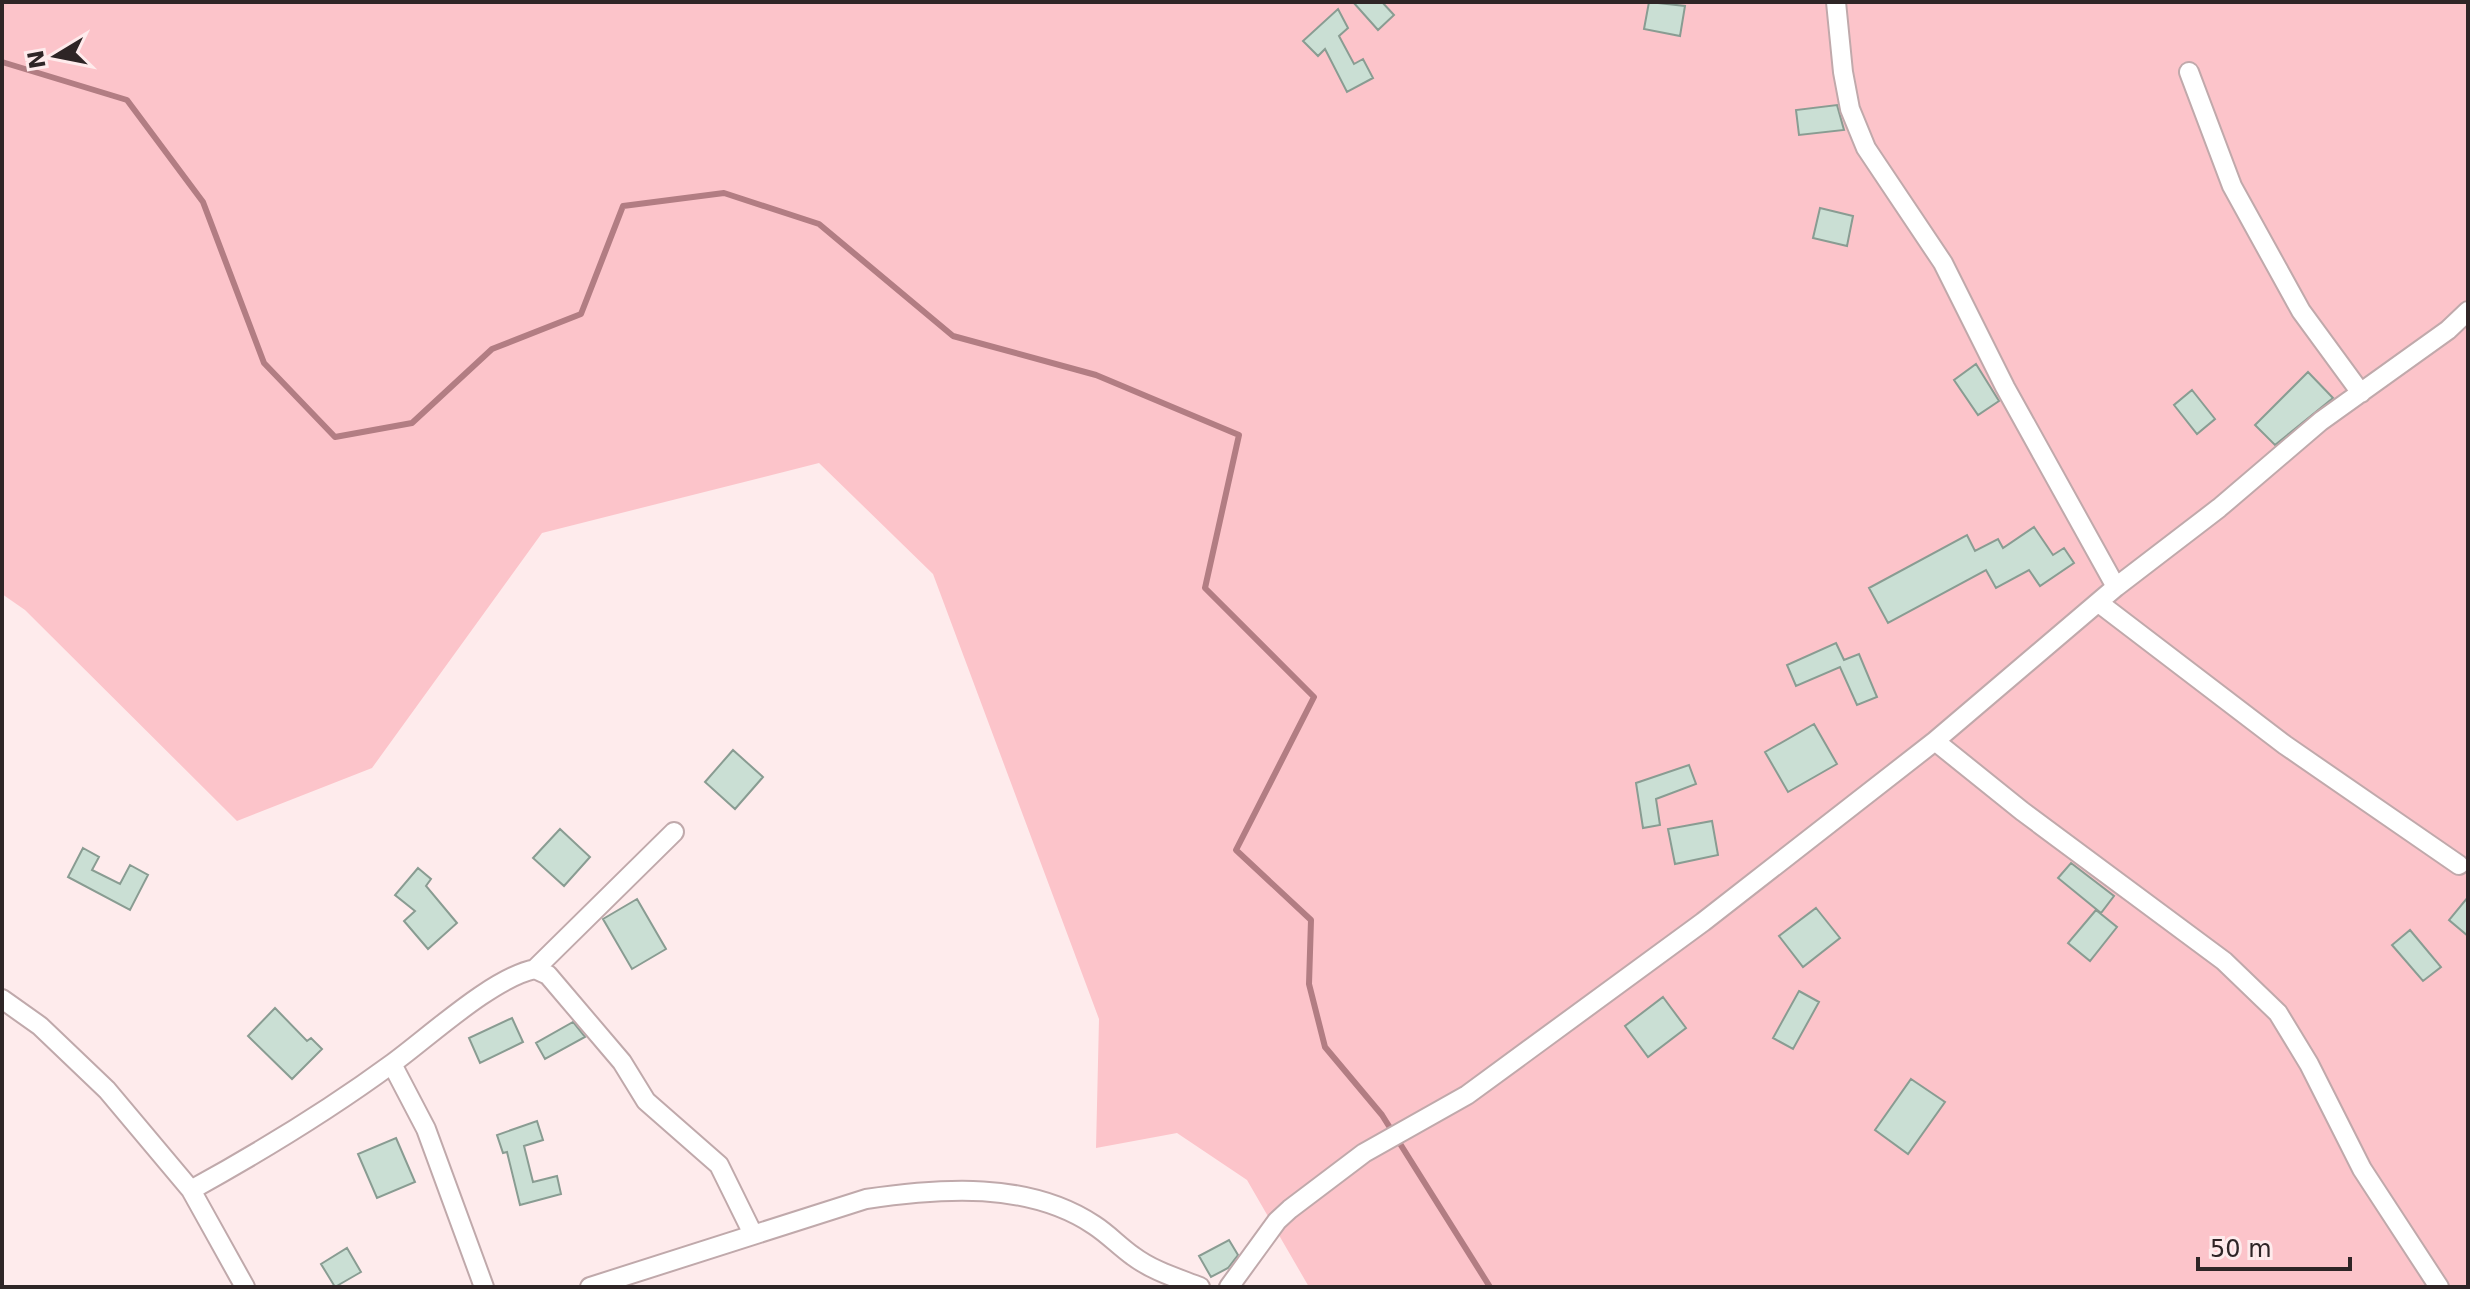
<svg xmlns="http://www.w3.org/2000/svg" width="2470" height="1289" font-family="'DejaVu Sans',sans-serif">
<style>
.green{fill:#fcc4ca}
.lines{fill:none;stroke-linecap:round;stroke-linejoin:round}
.stream{stroke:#b27d83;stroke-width:6}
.building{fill:#cadfd4;stroke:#899c92;stroke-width:2}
.street-casing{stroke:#c0a9ab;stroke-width:22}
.street{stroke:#fff;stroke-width:18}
</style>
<rect width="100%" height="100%" fill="#feebec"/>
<!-- green -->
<path class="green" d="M2,2H2468V1287H1309L1247,1180L1177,1133L1096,1148L1099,1019L933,574L819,463L542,533L372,768L237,821L25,610L2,594Z"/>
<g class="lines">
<!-- stream -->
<path class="stream" d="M2,62L127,100L203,202L264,363L335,437L412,423L492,349L581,314L623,206L724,193L819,224L953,336L1096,375L1239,435L1205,588L1314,697L1236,850L1311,920L1309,984L1325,1047L1382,1115L1490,1287"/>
</g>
<!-- building -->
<path class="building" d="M1353,2H1382L1394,15L1378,30Z
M1649,2L1685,6L1680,36L1644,29Z
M1338,9L1348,28L1339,36L1354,64L1363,59L1373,78L1347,92L1325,49L1318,56L1303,41Z
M1837,105L1844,130L1799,135L1796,110Z
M1820,208L1853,216L1847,246L1813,238Z
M1976,364L1999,401L1978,415L1954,380Z
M2308,372L2333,398L2275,445L2255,425Z
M2192,390L2215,419L2197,434L2174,405Z
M2034,527L2053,555L2064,548L2074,563L2040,586L2029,570L1996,588L1986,570L1888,623L1869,588L1967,535L1975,551L1998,539L2003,548Z
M1836,643L1844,660L1859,654L1877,697L1857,705L1840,667L1796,686L1787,665Z
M1814,724L1837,764L1788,792L1765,752Z
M733,750L763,777L735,809L705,782Z
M1689,765L1696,784L1656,799L1660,825L1643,828L1636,783Z
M1712,821L1718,855L1675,864L1668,829Z
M560,829L590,857L564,886L533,858Z
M83,848L99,857L92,870L120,884L130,865L148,875L130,910L68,877Z
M2071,863L2114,896L2101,913L2058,878Z
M418,868L431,879L426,886L457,923L428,949L404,921L415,911L395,895Z
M2468,897V936L2449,920Z
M637,899L666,949L632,969L603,919Z
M1816,908L1840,938L1803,967L1779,936Z
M2096,910L2117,927L2090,961L2068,943Z
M2410,930L2441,967L2423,981L2392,945Z
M1799,991L1819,1002L1793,1049L1773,1038Z
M1663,997L1686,1028L1648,1057L1625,1026Z
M275,1008L307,1041L311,1038L322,1049L292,1079L248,1036Z
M512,1018L523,1042L480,1063L469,1038Z
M573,1022L585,1037L545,1059L536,1043Z
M1911,1079L1945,1102L1908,1154L1875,1130Z
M537,1121L543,1140L524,1146L533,1182L557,1176L561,1194L520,1205L507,1152L503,1153L497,1135Z
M396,1138L415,1182L377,1198L358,1154Z
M1229,1240L1238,1255L1228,1268L1211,1277L1199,1256Z
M347,1248L361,1272L335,1287L321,1264Z"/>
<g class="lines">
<defs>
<path id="street" d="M1836,2L1843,72L1850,109L1866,148L1943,263L2005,387L2116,587
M2189,72L2232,186L2301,311L2361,393
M2099,603L2285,745L2459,865
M1935,741L2022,811L2224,961L2278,1013L2309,1064L2362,1169L2439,1287
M535,969L548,975L622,1062L646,1101L719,1165L753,1234
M2,999L40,1026L107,1090L191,1190L245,1287
M392,1064L426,1129L484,1287
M191,1190C260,1152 329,1110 393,1063C430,1036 492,978 535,969L674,832
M590,1287L866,1199C940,1188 1028,1181 1094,1225C1108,1234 1119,1246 1133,1256C1153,1271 1177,1278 1200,1287
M1229,1287L1277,1221L1290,1209L1364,1153L1467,1095L1703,922L1935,741L2116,587L2219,508L2321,421L2448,330L2468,311"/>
</defs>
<!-- street casing -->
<use href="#street" class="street-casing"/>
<!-- street -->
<use href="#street" class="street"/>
</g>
<!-- border -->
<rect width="2470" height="1289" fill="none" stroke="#2e2526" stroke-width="8"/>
<!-- north arrow -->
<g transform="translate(56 56) rotate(260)" stroke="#feebec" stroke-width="6" paint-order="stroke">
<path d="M0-6L14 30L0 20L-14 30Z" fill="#2e2526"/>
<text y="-12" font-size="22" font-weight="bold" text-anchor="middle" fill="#2e2526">N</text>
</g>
<!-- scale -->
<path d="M2198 1257v12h152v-12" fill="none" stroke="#2e2526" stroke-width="4"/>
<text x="2210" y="1257" font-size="24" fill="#2e2526" stroke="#feebec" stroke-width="6" paint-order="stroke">50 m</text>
</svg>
